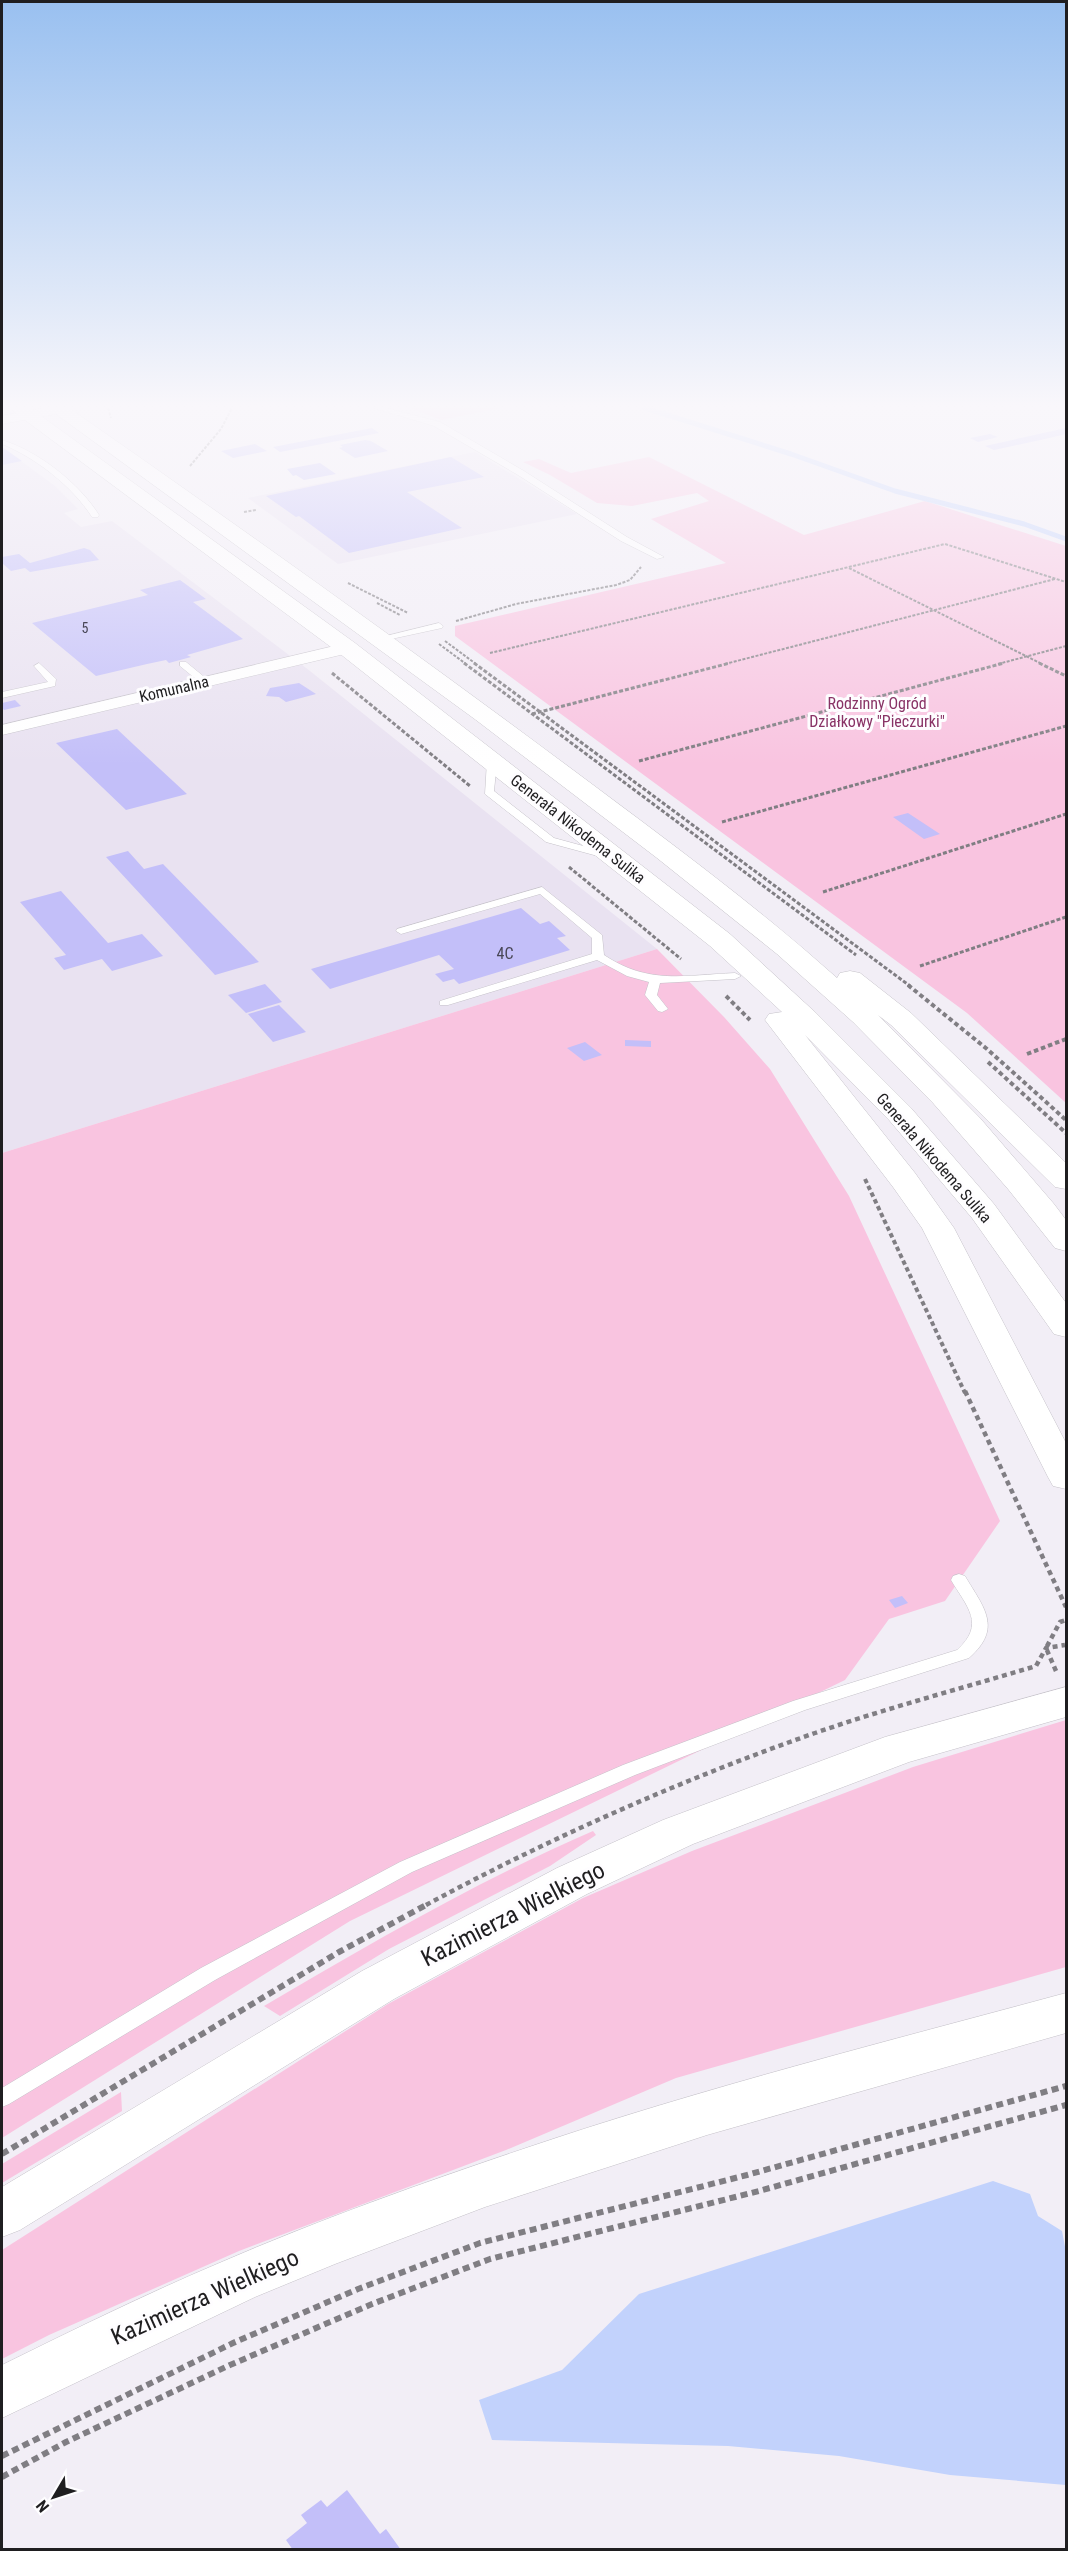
<svg xmlns="http://www.w3.org/2000/svg" width="1068" height="2551" font-family="'Roboto Condensed',sans-serif">
<style>
.built{fill:#e9e2f1}
.green{fill:#f9c4e0}
.water{fill:#c2d2fc}
.lines{fill:none;stroke-linecap:round;stroke-linejoin:round}
.stream{stroke:#c2d2fc;stroke-width:5}
.building{fill:#c3bff9}
.lane-casing{stroke:#c5c2c9;stroke-width:1}
.street-casing{stroke:#c5c2c9;stroke-width:1}
.secondary-casing{stroke:#c5c2c9;stroke-width:1}
.highway-casing{stroke:#c5c2c9;stroke-width:1}
.path-far4{stroke:#807e83;stroke-width:2;stroke-dasharray:3 1.5;stroke-linecap:butt}
.path-far3{stroke:#807e83;stroke-width:3;stroke-dasharray:4 2;stroke-linecap:butt}
.path-far2{stroke:#807e83;stroke-width:4;stroke-dasharray:4.5 3;stroke-linecap:butt}
.path-far1{stroke:#807e83;stroke-width:4.5;stroke-dasharray:5 4;stroke-linecap:butt}
.path{stroke:#807e83;stroke-width:6;stroke-dasharray:7 4.5;stroke-linecap:butt}
.lane{fill:#fff;fill-rule:evenodd}
.street{fill:#fff;fill-rule:evenodd}
.secondary{fill:#fff;fill-rule:evenodd}
.highway{fill:#fff;fill-rule:evenodd}
.labels{text-anchor:middle;dominant-baseline:central;stroke-width:6;stroke-linejoin:round;paint-order:stroke}
.far-number-label{font-size:14px;fill:#484656}
.far-street-label{font-size:16px;fill:#1f1e20;stroke:#fefdff}
.far-park-label{font-size:16px;fill:#893366;stroke:#fefdff}
.number-label{font-size:16px;fill:#484656}
.near-street-label{font-size:24px;fill:#1f1e20;stroke:#fefdff}
</style>
<rect width="100%" height="100%" fill="#f2eef6"/>
<!-- built -->
<path class="built" d="M2,447L55,486L78,509L64,513L81,527L112,521L310,671L657,949L2,1153Z
M475,452L577,514L338,564L248,498Z"/>
<!-- green -->
<path class="green" d="M410,408H501L441,420Z
M649,457L804,535L925,501L1066,546V1103L967,1013L455,636V626L726,563L651,519L709,501L697,493L632,506L597,503L550,475L523,462L539,459L571,473Z
M657,949L724,1017L770,1069L849,1196L1000,1521L945,1601L889,1619L845,1680L350,1921L2,2138V1153Z
M1066,1720V1967L676,2078L506,2150L239,2251L49,2335L2,2359V2250L388,2004L583,1898L692,1851L913,1767Z
M593,1831L596,1835L550,1866L389,1949L280,2016L264,2006C371,1943 479,1880 593,1831Z
M121,2092L122,2111L2,2183V2164Z"/>
<!-- water -->
<path class="water" d="M993,2181L1030,2194L1038,2216L1062,2231L1066,2252V2485L950,2475L839,2456L728,2446L492,2440L479,2400L562,2370L639,2294Z"/>
<g class="lines">
<!-- stream -->
<path class="stream" d="M645,408L791,454L895,491L1024,524L1066,539"/>
</g>
<!-- building -->
<path class="building" d="M372,428L379,433L280,452L273,447Z
M1066,428V434L1045,439L994,450L985,446Z
M990,434L998,437L978,442L970,438Z
M365,440L371,441L388,451L355,458L339,448L343,447L340,445Z
M255,444L267,451L233,458L221,451Z
M2,447L22,461L2,465Z
M451,457L484,477L407,492L462,528L349,553L299,516L296,517L266,496Z
M320,463L336,474L304,480L296,475L293,476L287,469Z
M84,548L90,550L99,560L30,572L25,568L11,571L2,563V557L19,554L30,563Z
M180,580L206,599L193,602L243,639L187,655L191,657L169,663L166,660L147,664L96,676L32,623L148,595L140,590Z
M299,683L316,694L286,702L279,697L266,696L270,688Z
M15,700L21,706L4,710L2,708V703Z
M117,729L134,745L187,794L126,810L56,743Z
M908,813L940,834L924,839L893,817Z
M128,851L144,869L163,864L259,962L215,975L106,857Z
M61,891L108,943L142,934L163,956L112,971L102,959L64,970L54,958L66,955L20,902Z
M521,908L540,924L549,921L566,936L557,938L570,950L459,984L454,979L443,982L435,974L454,969L439,955L330,989L311,969Z
M265,984L282,1002L246,1013L228,995Z
M279,1005L306,1032L273,1042L248,1014Z
M625,1040L651,1041V1047L625,1046Z
M585,1042L602,1055L584,1061L567,1048Z
M902,1596L908,1603L895,1608L889,1600Z
M347,2490L380,2534L386,2529L401,2550H293L286,2540L307,2523L301,2515L321,2500L327,2507Z"/>
<g class="lines">
<defs>
<path id="lane" d="M374,408H386L440,422L524,471L627,537L664,557L657,559L621,541L518,475L434,426Z
M2,440C38,451 79,483 99,515L98,517H92C72,486 36,458 2,444Z
M439,623L443,626L442,628L382,641L378,638Z
M180,662H186L208,680V684H202L180,666Z
M39,663L56,679L55,686L2,698V692L48,682L34,666Z
M492,758L497,761L494,791L554,838L609,853V857L605,858L546,842L485,794L487,761Z
M542,887L602,935L604,955C649,985 684,975 735,973L741,976L735,979L660,983L657,995L668,1009L662,1012L658,1011L645,995L649,982L627,976L597,960L448,1005H440V1001L592,954V938L540,894L401,934L396,931L397,929Z
M959,1574L965,1576C984,1608 1003,1628 969,1658L805,1710L635,1775L412,1872L215,1980L9,2104L2,2107V2088L201,1968L400,1862L623,1765L793,1701L957,1650C986,1624 967,1607 951,1580L953,1576Z"/>
<path id="street" d="M44,408H74L67,412L2,424V416Z
M347,643L353,644L355,648L353,652L2,735V725Z"/>
<path id="secondary" d="M1066,1687V1717L909,1762L693,1844L587,1894L394,1999L20,2230L2,2237V2187L362,1971L557,1868L663,1820L885,1737Z
M1066,1993V2033L707,2135L485,2207L335,2264L255,2297L2,2418V2365C73,2330 144,2295 217,2264C318,2220 422,2183 526,2148C703,2088 885,2042 1066,1993Z"/>
<path id="highway" d="M9,408H30L355,643L730,934L816,1013L911,1108L994,1204L1066,1303V1337L1054,1334L972,1218L889,1120L805,1035L915,1173L954,1228L1066,1443V1489L1053,1486L1048,1477L922,1228L893,1187L765,1020L769,1014L782,1012L710,946L339,653Z
M48,408H69C237,525 404,644 569,767C660,835 752,902 837,978L840,973L850,971L860,973L911,1013L1066,1163V1189L1055,1187L891,1025L878,1015L980,1118L1054,1204L1066,1220V1251L1055,1248L1008,1189L933,1103L853,1022L777,954L657,858L476,720Z"/>
</defs>
<!-- lane casing -->
<use href="#lane" class="lane-casing"/>
<!-- street casing -->
<use href="#street" class="street-casing"/>
<!-- secondary casing -->
<use href="#secondary" class="secondary-casing"/>
<!-- highway casing -->
<use href="#highway" class="highway-casing"/>
<!-- path-far4 -->
<path class="path-far4" d="M108,408L111,418
M190,466L221,429L232,408
M244,512L256,510
M849,568L1042,664
M348,583L408,613
M377,603L400,615
M456,621L516,604L616,585L630,580L641,567
M445,641L476,664
M439,644L466,664
M490,653L945,544L1066,582
M725,664L1055,579
M998,664L1066,646"/>
<!-- path-far3 -->
<path class="path-far3" d="M464,663L856,955
M474,663L910,986
M1039,663L1066,676
M332,673L470,786
M532,714L730,663
M639,761L1004,663
M722,822L1066,726
M569,867L681,959
M823,892L1066,814
M920,966L1066,917"/>
<!-- path-far2 -->
<path class="path-far2" d="M908,985L987,1049L1066,1120
M726,996L750,1020
M1027,1054L1066,1039
M988,1062L1066,1133
M865,1179L965,1393"/>
<!-- path-far1 -->
<path class="path-far1" d="M965,1391L1066,1607
M1056,1671L1046,1648L1060,1622L1066,1620
M426,1905C550,1838 681,1780 815,1733C887,1708 963,1688 1036,1666L1046,1648L1065,1645"/>
<!-- path -->
<path class="path" d="M2,2154L339,1952L428,1904
M2,2456L233,2343L358,2289L480,2243L747,2175L1066,2086
M2,2477L66,2442L230,2365L372,2304L490,2259L759,2191L1066,2105"/>
<!-- lane -->
<use href="#lane" class="lane"/>
<!-- street -->
<use href="#street" class="street"/>
<!-- secondary -->
<use href="#secondary" class="secondary"/>
<!-- highway -->
<use href="#highway" class="highway"/>
</g>
<!-- sky -->
<linearGradient id="sky" x2="0" y2="1"><stop stop-color="#99c0f0"/><stop offset="0.53" stop-color="#f9f7fb"/><stop offset="1" stop-color="#f9f7fb" stop-opacity="0"/></linearGradient>
<rect width="1068" height="765" fill="url(#sky)"/>
<g class="labels">
<!-- far-number labels -->
<g class="far-number-label">
<text x="85" y="628">5</text>
</g>
<!-- far-street labels -->
<g class="far-street-label">
<text transform="translate(174 689) rotate(-13)">Komunalna</text>
<text transform="translate(578 829) rotate(38)">Generała Nikodema Sulika</text>
<text transform="translate(934 1158) rotate(49)">Generała Nikodema Sulika</text>
</g>
<!-- far-park labels -->
<g class="far-park-label">
<text x="877" y="703">Rodzinny Ogród<tspan x="877" dy="18">Działkowy "Pieczurki"</tspan></text>
</g>
<!-- number labels -->
<g class="number-label">
<text x="505" y="953">4C</text>
</g>
<!-- near-street labels -->
<g class="near-street-label">
<text transform="translate(513 1914) rotate(-27)">Kazimierza Wielkiego</text>
<text transform="translate(205 2297) rotate(-24)">Kazimierza Wielkiego</text>
</g>
</g>
<!-- border -->
<rect width="1068" height="2551" fill="none" stroke="#1f1e20" stroke-width="6"/>
<!-- north arrow -->
<g transform="translate(54 2497) rotate(231)" stroke="#fefdff" stroke-width="4.5" paint-order="stroke">
<path d="M0-4.5L10 22L0 15L-10 22Z" fill="#1f1e20"/>
<text y="-9" font-size="16" font-weight="bold" text-anchor="middle" fill="#1f1e20">N</text>
</g>
</svg>
